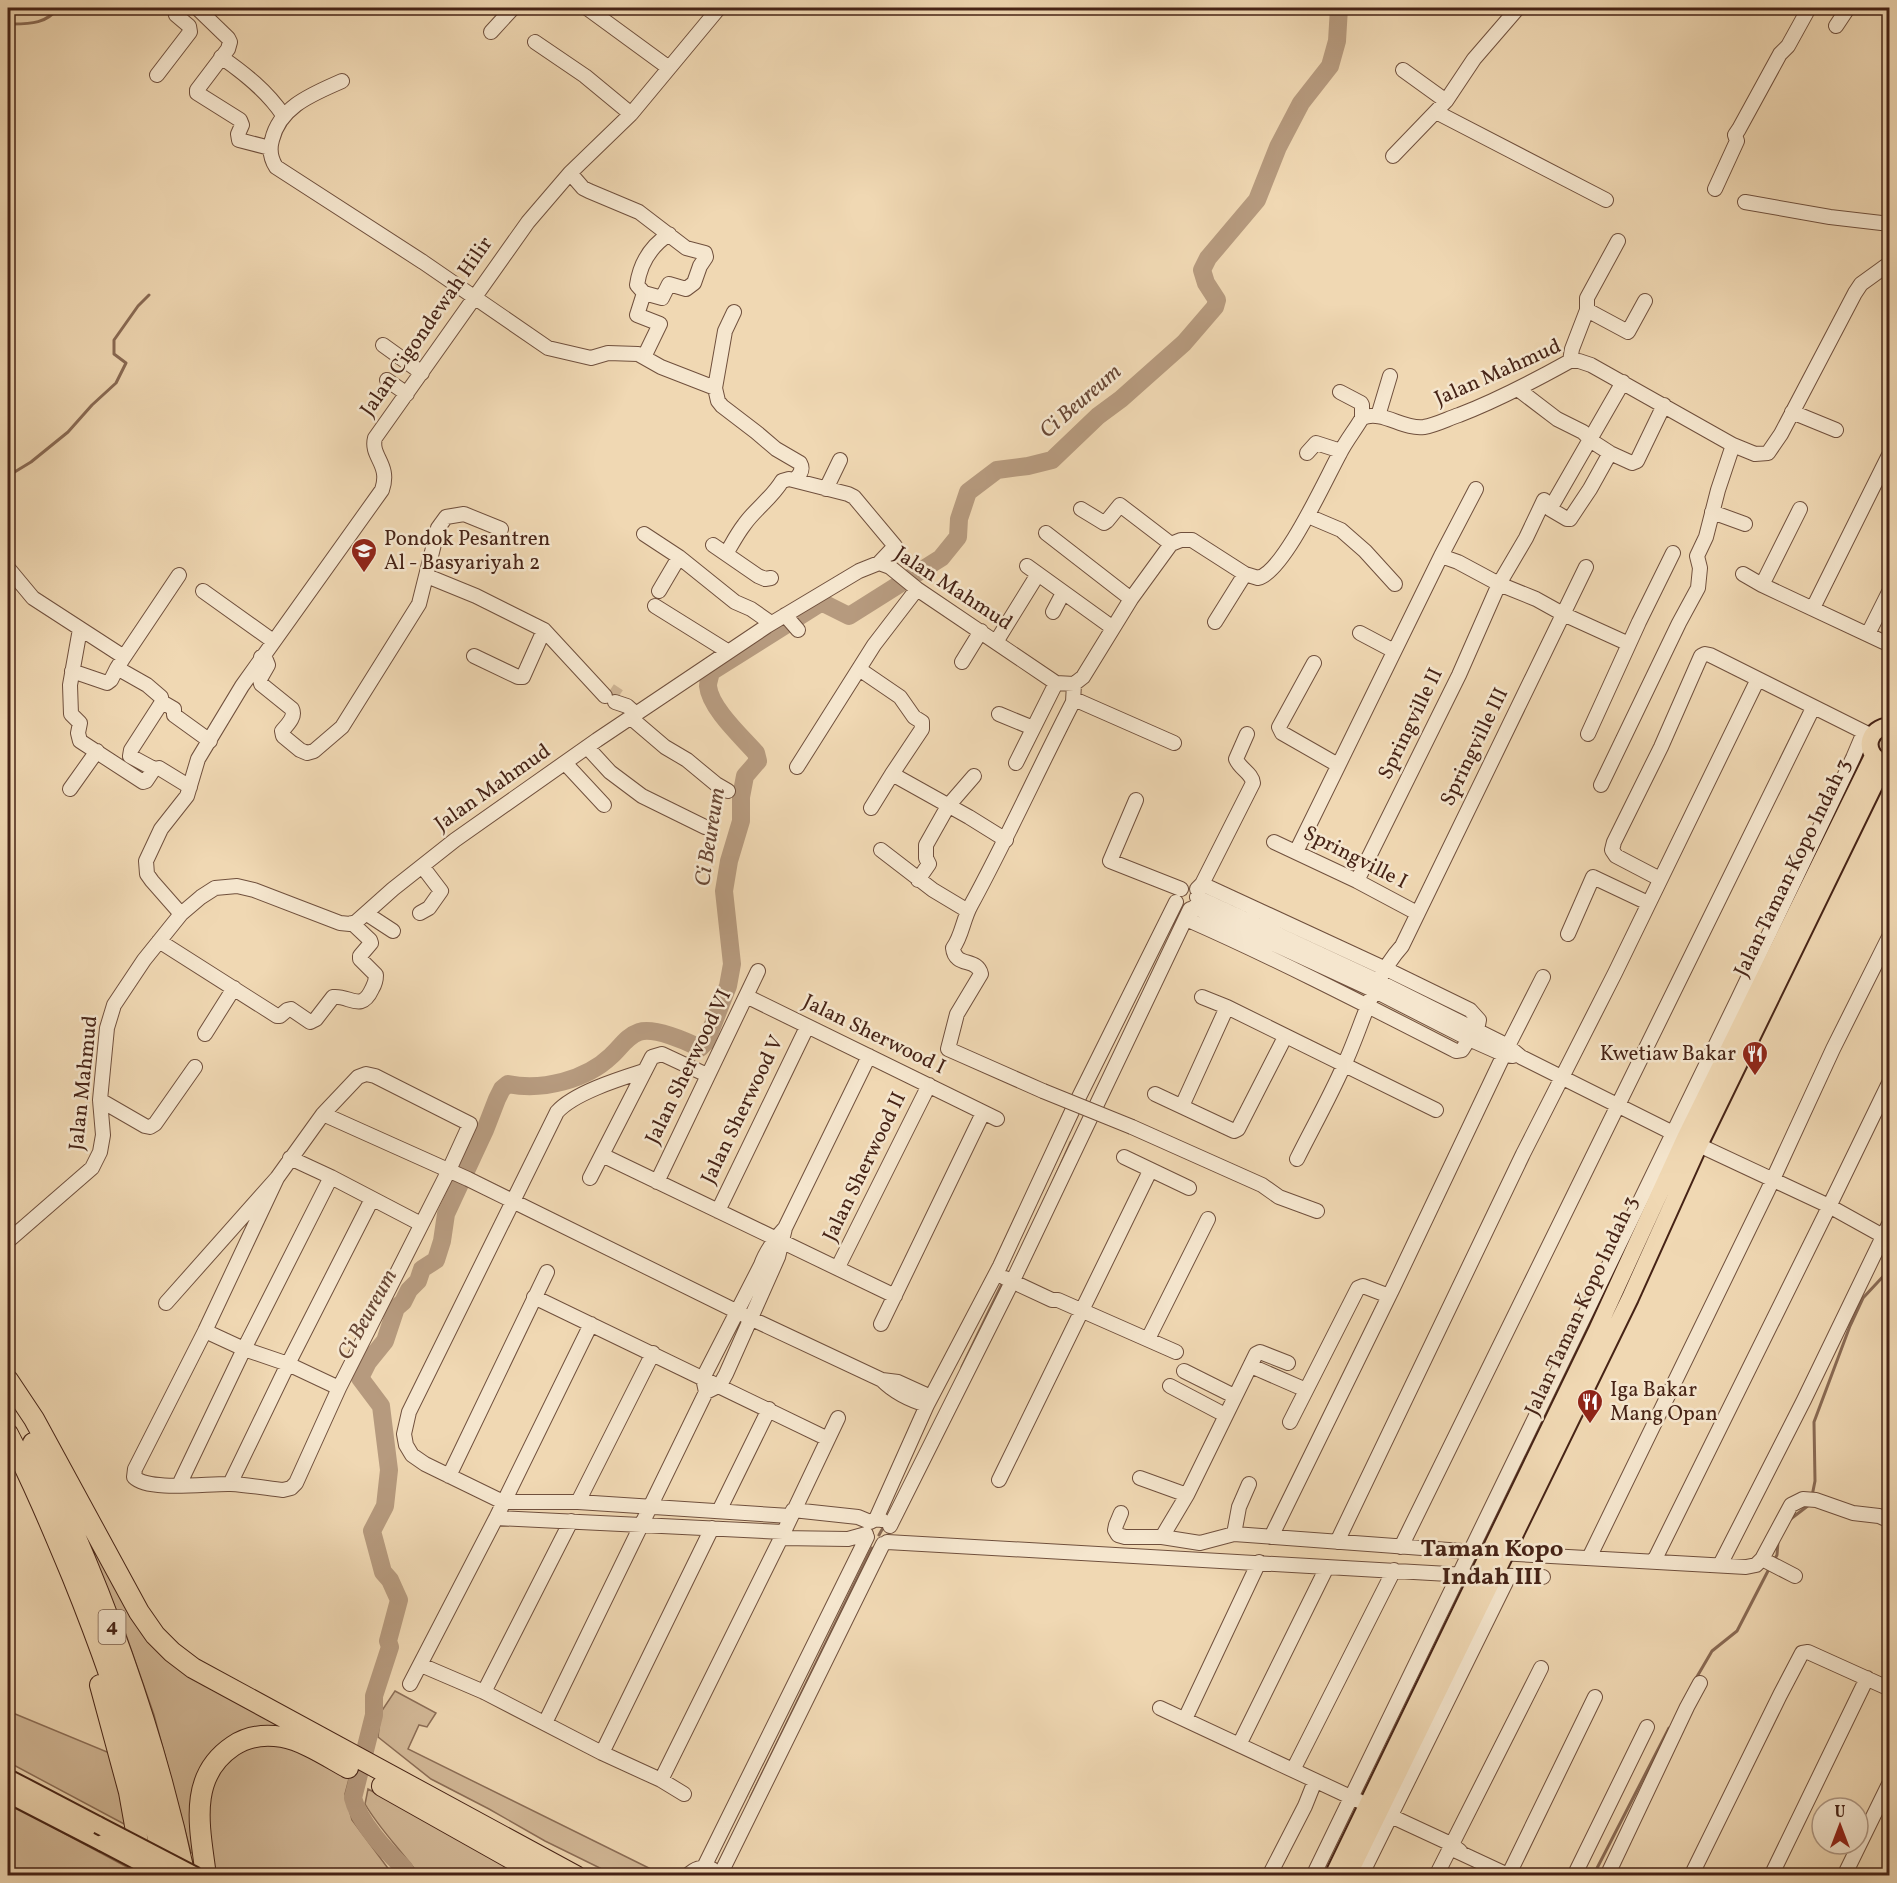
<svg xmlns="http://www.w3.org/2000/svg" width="1897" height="1883" font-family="Vollkorn,serif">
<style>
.green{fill:#d3b998;stroke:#8c6e57;stroke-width:1.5}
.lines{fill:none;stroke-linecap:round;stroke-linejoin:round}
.stream{stroke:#896a54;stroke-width:3}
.river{stroke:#b69a7e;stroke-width:18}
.minor-tunnel{stroke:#ceb494;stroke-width:14;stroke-dasharray:14 7;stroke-linecap:butt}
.minor-casing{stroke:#70503d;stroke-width:16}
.major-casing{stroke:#462316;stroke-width:20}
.highway-casing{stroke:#462316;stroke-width:22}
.minor{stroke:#f5e6ce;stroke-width:14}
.major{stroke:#f0d8b3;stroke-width:16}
.highway{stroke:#f0d8b3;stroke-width:20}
.minor-bridge-casing{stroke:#70503d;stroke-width:16;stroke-linecap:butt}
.major-bridge-casing{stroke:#462316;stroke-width:20;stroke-linecap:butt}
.minor-bridge{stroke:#f5e6ce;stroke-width:14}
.major-bridge{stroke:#f0d8b3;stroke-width:16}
.labels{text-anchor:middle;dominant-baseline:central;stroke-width:5;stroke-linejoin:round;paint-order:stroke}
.shield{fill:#f5e6ce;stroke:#7a5e4d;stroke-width:1.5}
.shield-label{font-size:20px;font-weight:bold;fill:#462316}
.street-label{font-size:21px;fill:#462316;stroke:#f5e6ce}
.poi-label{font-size:21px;fill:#462316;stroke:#f5e6ce;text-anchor:start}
.water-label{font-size:22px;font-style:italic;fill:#684735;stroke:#f5e6ce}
.quarter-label{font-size:24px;font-weight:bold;fill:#462316;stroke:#f5e6ce}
</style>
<rect width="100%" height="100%" fill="#f0d8b3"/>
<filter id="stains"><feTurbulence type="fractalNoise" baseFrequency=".00333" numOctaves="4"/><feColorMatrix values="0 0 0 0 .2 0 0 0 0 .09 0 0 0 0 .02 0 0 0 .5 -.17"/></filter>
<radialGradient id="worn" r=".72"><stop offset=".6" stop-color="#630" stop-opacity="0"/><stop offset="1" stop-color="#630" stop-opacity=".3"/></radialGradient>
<!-- green -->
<path class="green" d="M1889,732V761L1878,754L1877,739Z
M78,1517L134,1615L297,1729L233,1735L213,1751L202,1767L197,1852L191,1853L154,1715L125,1632Z
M395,1691L436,1713L427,1727L419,1725L408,1749L663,1875H614L545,1841L489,1809L431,1779L378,1737L381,1712Z
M8,1711L112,1754L126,1825L8,1762Z
M255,1744L288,1746L349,1779L345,1794L352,1820L393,1875H215L206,1799L213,1782L228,1757Z
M368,1789L529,1875H419C402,1851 380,1830 365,1804Z
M8,1803L138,1873L139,1875H8Z"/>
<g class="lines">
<!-- stream -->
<path class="stream" d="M8,32L13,24C31,24 47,23 58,8
M8,476L31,462L68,432L92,405L116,383L126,363L114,354V340L138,306L149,295
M1054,1180L1071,1142
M962,1367L1003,1282
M1812,1496L1815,1481L1814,1422L1850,1326L1863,1298L1890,1269
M1788,1521L1809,1505
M879,1535L884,1526
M1773,1562L1777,1555L1778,1542
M1695,1680L1712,1651L1737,1631L1770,1567
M751,1797L872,1548
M1593,1876L1669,1728"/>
<!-- river -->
<path class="river" d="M408,1876L404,1868C386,1851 359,1822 353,1798L374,1715V1696L390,1647L388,1641L399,1600L390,1580L383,1572L372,1531L385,1506L389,1470L381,1406L360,1378L368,1362L385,1341L396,1308L403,1302L409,1290L418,1281L422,1269L436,1260L442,1241L446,1214L485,1130L497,1099L502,1089L508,1084C542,1091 586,1080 611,1056C620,1048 627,1036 639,1032C654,1027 686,1041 700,1048L706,1042L728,986L732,964L724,891L729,861L741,821V797L745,776L758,761L756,753C742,737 710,708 708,686C708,681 710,677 711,672L819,604H825L849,616L941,558L958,537L959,519L968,492L997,470L1028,466L1052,460L1098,416L1121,399L1184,343L1215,307L1217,300L1206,283L1202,270L1208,258L1257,200L1278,147L1301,103L1330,66L1337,41L1339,8"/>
<!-- minor-tunnel -->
<path class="minor-tunnel" d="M610,690L619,696"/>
<defs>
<path id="minor" d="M197,8L228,38L230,42L228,49L197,90V93L240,120L242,125L238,134L239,140L270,148
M587,8L669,68
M1836,26L1846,11L1842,8
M491,32L513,8
M535,42L585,76L631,114
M221,57C244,73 267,91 283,115
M1403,70L1446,101
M157,75L190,32L189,26L176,15L175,11L177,8
M342,81C313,94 280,106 272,140C269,150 271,159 276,167L423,262L548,348L591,358L608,353L638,354L661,367L715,388
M1436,112L1606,200
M1393,156L1446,101L1474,59L1518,8
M570,173L583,188L589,191L639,212L686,248L705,253L706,257L700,266L694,283L686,289L669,284L662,298L644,293L637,315L660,324L644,357
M1715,189L1737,141L1735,135L1739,129L1780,54L1788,46L1809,8
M1745,202L1830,217L1890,224
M644,293L637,285C640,264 651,246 669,234
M1587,310L1628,332L1645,301
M734,312L725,331L715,388L718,401L722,406L756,432L776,449L800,463C804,470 799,476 794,480
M383,345L422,373
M1570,361L1572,349L1587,310V298L1618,241
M387,380L407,394
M1519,390L1557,419L1583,432L1593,442L1610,453L1632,463L1637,461L1664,405
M1340,392L1361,403L1362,405V418
M1792,412L1836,430
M1378,416L1390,376
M1307,453L1316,443L1341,451
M1610,453L1590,489L1570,519H1567L1550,509L1623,382
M826,489L840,460
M1081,509L1104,523L1107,521L1120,505L1171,544
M1712,512L1745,524
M1308,516L1341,530L1365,551L1395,584
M1046,533L1131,599
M644,534L679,557L735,602L751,609L771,623
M713,545L758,576L765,579L771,578
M726,554C732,544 737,534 744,525C755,509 772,498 782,481L789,479L848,494L854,497L895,546L879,563
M1441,556L1458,562L1499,584L1536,599L1563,614L1629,644
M1027,566L1113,628
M8,568L33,598L124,657L117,668L147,685L161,697L162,702L174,709V715L210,741
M1743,574L1762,585L1890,645
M427,576L476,596L544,630L605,696
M1762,585L1800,509
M203,591L273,641
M659,591L679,557
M655,606L724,649L727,653
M1813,608L1890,453
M1053,612L1063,593
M785,615L798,630
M1215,622L1245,574
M80,629L70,685L71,714L80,723L78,733L80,741L143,782L146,781L154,769L159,768L190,787
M1360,633L1394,651
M1868,634L1890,590
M996,642L1038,574
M474,656L518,677H523L544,630
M124,657L179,575
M261,657L266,660L268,665L260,679L261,684L292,709C296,717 287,725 282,731L283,736L300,750L307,753L314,751L342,727L419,604L438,528L446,517L464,514L501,529
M962,662L981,631
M1314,663L1279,727L1282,733L1338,765
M859,669L900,697L914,717L922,722V729L892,774L969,817L1006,840
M72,671L107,683L111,680L117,668
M1074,699L1174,743
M615,702L627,706L636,714
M999,714L1033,728
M631,718L665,747L687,760L716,784L728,791
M1588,734L1639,622L1673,553
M587,747L610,772L642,796L705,827
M565,763L604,805
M1016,763L1056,683
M797,767L874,645L917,589
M154,769L130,756L131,750L162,702
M1601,785L1679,623L1698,588L1700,568L1697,556L1706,537L1718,490L1733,445
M70,789L97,751
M1136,800L1110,861L1181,889
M871,808L892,774
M1274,842L1357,881L1417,913
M881,850L933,890L968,911
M1296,852L1441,556L1476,489
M1660,879L1616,856L1612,850L1614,842L1661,747L1701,656L1705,654L1710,655L1870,735
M918,880L929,864L926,858V845L948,806L974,776
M1357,881L1459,675L1499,584L1526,538L1544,500
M1202,884L1386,969L1470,1010L1479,1020L1477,1030
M1197,889L1202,884L1253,783C1252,773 1240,769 1236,759L1247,734
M1197,897L1372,978L1508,1046L1521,1057L1673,1133L1829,1206L1883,1236L1890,1237
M1194,907L1375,991L1469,1039L1505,1055L1513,1056
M420,913L429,908L441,891L422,866
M181,914L152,881L147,874L146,861L161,829L187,796L198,759L242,686L382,490C391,464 370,457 375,438L528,222L570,173L631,114L719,8
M367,914L393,931
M1186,919C1277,959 1366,1005 1456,1051L1462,1050L1469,1039
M1568,934L1593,877L1648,903
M159,941L277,1016H280L287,1010L291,1009L310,1022L316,1019L333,997C350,995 361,1013 372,989C375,984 376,981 376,975L360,959V956L371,943L370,940L352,923
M746,996L997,1119
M1202,997L1227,1007L1436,1110
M205,1034L234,988
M644,1071C619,1079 574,1093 557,1112L409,1412L404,1434L406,1445L412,1455L425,1464L503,1502H578L790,1516
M1043,1091L948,1049L957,1014L981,974C977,957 955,968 953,948C962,936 963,919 971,905C1007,839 1038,770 1073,702L1074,684
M1155,1094L1234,1131L1238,1129L1285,1037
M100,1100L145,1126L150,1127L155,1124L195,1067
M1182,1106L1227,1007
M323,1114L468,1179L752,1319L882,1380
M1132,1127L1262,1185L1279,1197L1317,1211
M602,1155L895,1296
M1124,1157L1189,1188
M290,1158L331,1177L421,1224
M1297,1159C1313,1127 1330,1097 1344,1065C1363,1025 1372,979 1402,946L1586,567
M590,1178L652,1057L662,1054L707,1075
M657,1182L758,971
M718,1211L807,1027
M8,1241L92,1168L100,1152L103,1135L100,1100L107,1028L114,1005L144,960L181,914L201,897L215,888L237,886L254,890L340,923L350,924L356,922L393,889L455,840L597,740L767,626L859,571L879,563L890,567L917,589L1056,683L1074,684L1083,677L1131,599L1171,544L1181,540H1192L1245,574L1258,578C1284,572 1326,478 1340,453C1346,441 1355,430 1362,418C1382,409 1403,430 1424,427C1436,425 1447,419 1459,415C1498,400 1534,381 1570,361H1579L1591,365L1733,445L1755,454L1768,453L1781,434L1855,293L1861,284L1890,263
M838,1267L929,1085
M1005,1278L1052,1300H1058L1176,1352
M534,1297L828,1439
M166,1303L277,1178L323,1114L358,1077L366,1074L375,1076L470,1124L449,1170L339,1388L296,1483L291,1488L283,1490C266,1488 248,1485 231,1484C209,1483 149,1492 134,1477L135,1469L205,1331L277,1178
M881,1324L983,1113
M205,1331L244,1349L288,1364L339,1388
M1148,1339L1208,1219
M1251,1366L1306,1390
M1184,1371L1234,1396
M1170,1386L1225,1415
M706,1392L720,1385L726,1374L778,1257L785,1228L869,1056
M927,1405C910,1400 895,1393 882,1380L898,1382L931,1397
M1290,1422L1358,1288L1363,1286L1389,1296
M449,1476L547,1272
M1140,1478L1187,1495
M999,1480L1150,1171
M230,1484L288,1364L372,1199
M179,1485L244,1349L331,1177
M578,1502L653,1353
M793,1510L858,1517L870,1522L876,1519L882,1520
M719,1511L769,1409
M1121,1513L1116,1525L1115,1530L1118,1535L1125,1537H1162L1200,1543L1234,1534L1476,1552
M496,1518L783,1532
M876,1519L927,1405L1000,1266L1074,1107L1176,902
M890,1526L1016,1274L1190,909
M1234,1534L1239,1507L1249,1484
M1162,1537L1187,1495L1256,1354L1260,1352L1288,1363
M1271,1537L1393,1288L1508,1046L1543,977
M781,1538L848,1539L866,1534
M887,1542L1466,1575
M1337,1542L1523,1154L1615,973L1758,679
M1401,1547L1813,708
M1499,1553L1746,1567L1756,1565L1762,1559L1791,1505L1803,1499L1816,1500L1853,1513L1879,1516L1890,1521
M1589,1558L1768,1190L1833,1049L1890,935
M1762,1559L1795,1576
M1654,1561L1824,1217L1890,1081
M1720,1565L1804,1400L1890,1222
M1485,1575L1543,1577
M421,1665L484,1692L602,1753L661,1780L684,1794
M410,1684L496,1518L591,1324
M484,1692L571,1521
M1160,1708L1359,1801
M1185,1719L1259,1562
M545,1723L706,1392L703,1378L761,1265C766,1250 775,1239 785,1228
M1239,1745L1327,1567
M602,1753L712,1528
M1293,1770L1394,1570
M661,1780L781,1538L838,1418
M1382,1812L1451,1844L1460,1851
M1452,1849L1510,1876
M704,1867L867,1537
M720,1875L883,1544
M687,1876C695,1868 701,1866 712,1869
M1269,1876L1305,1806L1315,1781
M1313,1876L1738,999L1853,758L1864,732
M1361,1876L1509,1576
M1436,1876L1541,1668
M1508,1876L1595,1697
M1574,1876L1647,1727
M1607,1876L1687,1707L1700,1683
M1691,1876L1780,1695L1802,1653L1808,1652L1890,1689
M1771,1876L1867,1678
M1844,1876L1890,1782"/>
<path id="major" d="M1881,762C1862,750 1868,728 1890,726
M8,1778L98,1825
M8,1794L103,1843
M1333,1876L1597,1330L1685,1138L1873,756
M1348,1876L1630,1298L1699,1145L1885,763"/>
<path id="highway" d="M8,1380L34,1419L139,1612L155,1635L172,1652L193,1668L576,1876
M8,1434C32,1480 52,1528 72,1576C111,1672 144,1771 166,1873
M33,1443C100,1582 153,1725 185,1876
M100,1685L129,1792L144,1876
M382,1786L542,1876
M206,1876C200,1828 187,1777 233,1746C248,1736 265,1734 282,1737C304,1741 328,1757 348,1768"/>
</defs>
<!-- minor casing -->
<use href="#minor" class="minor-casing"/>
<!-- major casing -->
<use href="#major" class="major-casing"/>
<!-- highway casing -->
<use href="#highway" class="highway-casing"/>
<!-- minor -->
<use href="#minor" class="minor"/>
<!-- major -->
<use href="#major" class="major"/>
<!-- highway -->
<use href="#highway" class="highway"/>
<defs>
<path id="minor-bridge" d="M1043,1091L1132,1127"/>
<path id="major-bridge" d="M98,1825L196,1876
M103,1843L166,1876"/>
</defs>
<!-- minor-bridge casing -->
<use href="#minor-bridge" class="minor-bridge-casing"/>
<!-- major-bridge casing -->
<use href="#major-bridge" class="major-bridge-casing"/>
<!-- minor-bridge -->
<use href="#minor-bridge" class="minor-bridge"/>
<!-- major-bridge -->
<use href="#major-bridge" class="major-bridge"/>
</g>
<!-- icons -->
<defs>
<symbol id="school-pin" viewBox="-11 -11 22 30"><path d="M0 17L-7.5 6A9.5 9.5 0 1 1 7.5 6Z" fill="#8f2418" stroke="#f5e6ce"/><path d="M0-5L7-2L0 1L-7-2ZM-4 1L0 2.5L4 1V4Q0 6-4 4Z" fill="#fff"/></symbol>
<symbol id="restaurant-pin" viewBox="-11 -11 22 30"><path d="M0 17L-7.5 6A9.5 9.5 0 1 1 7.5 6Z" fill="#8f2418" stroke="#f5e6ce"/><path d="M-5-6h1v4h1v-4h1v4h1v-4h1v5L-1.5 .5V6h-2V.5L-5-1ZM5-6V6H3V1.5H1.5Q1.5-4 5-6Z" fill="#fff"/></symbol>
</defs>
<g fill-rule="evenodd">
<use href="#school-pin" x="349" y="536" width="30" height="40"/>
<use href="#restaurant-pin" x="1740" y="1039" width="30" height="40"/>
<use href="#restaurant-pin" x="1575" y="1387" width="30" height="40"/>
</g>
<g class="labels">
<!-- shield labels -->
<rect class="shield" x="98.5" y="1610" width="27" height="34" rx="4.5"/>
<g class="shield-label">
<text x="112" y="1627">4</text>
</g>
<!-- street labels -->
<g class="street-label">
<text transform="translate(427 327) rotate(-55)">Jalan Cigondewah Hilir</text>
<text transform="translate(1498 373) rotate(-24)">Jalan Mahmud</text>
<text transform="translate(953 589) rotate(33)">Jalan Mahmud</text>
<text transform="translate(1411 724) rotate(-64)">Springville II</text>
<text transform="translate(1475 747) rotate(-64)">Springville III</text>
<text transform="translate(493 788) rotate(-35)">Jalan Mahmud</text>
<text transform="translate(1355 858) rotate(27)">Springville I</text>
<text transform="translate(1793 868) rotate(-64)">Jalan Taman Kopo Indah 3</text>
<text transform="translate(874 1035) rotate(26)">Jalan Sherwood I</text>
<text transform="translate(689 1067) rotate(-64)">Jalan Sherwood VI</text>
<text transform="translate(84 1083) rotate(-84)">Jalan Mahmud</text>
<text transform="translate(743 1110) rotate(-64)">Jalan Sherwood V</text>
<text transform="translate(865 1167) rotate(-64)">Jalan Sherwood II</text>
<text transform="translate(1582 1306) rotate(-65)">Jalan Taman Kopo Indah 3</text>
</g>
<!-- poi labels -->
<g class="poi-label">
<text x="384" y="539">Pondok Pesantren<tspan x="384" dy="24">Al - Basyariyah 2</tspan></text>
<text x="1736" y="1054" text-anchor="end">Kwetiaw Bakar</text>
<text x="1610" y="1390">Iga Bakar<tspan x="1610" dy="24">Mang Opan</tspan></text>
</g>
<!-- water labels -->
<g class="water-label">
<text transform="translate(1081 402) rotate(-41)">Ci Beureum</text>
<text transform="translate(711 837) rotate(-81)">Ci Beureum</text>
<text transform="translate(368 1315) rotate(-61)">Ci Beureum</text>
</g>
<!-- quarter labels -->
<g class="quarter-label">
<text x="1492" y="1550">Taman Kopo<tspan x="1492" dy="28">Indah III</tspan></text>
</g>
</g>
<!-- margin -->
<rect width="1897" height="1883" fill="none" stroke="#f0d8b3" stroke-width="30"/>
<rect x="9" y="9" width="1879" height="1865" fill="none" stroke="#462316" stroke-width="3"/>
<rect x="15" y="15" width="1867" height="1853" fill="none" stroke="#462316" stroke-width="1.5"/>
<!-- north arrow -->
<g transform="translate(1840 1826)"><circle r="28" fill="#f5e6ce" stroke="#af9884" stroke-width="1.5"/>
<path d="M0-4.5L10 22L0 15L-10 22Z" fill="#8f2418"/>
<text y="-9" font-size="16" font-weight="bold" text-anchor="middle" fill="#462316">U</text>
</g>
<rect width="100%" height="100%" filter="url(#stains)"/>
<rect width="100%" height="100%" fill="url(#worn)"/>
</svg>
